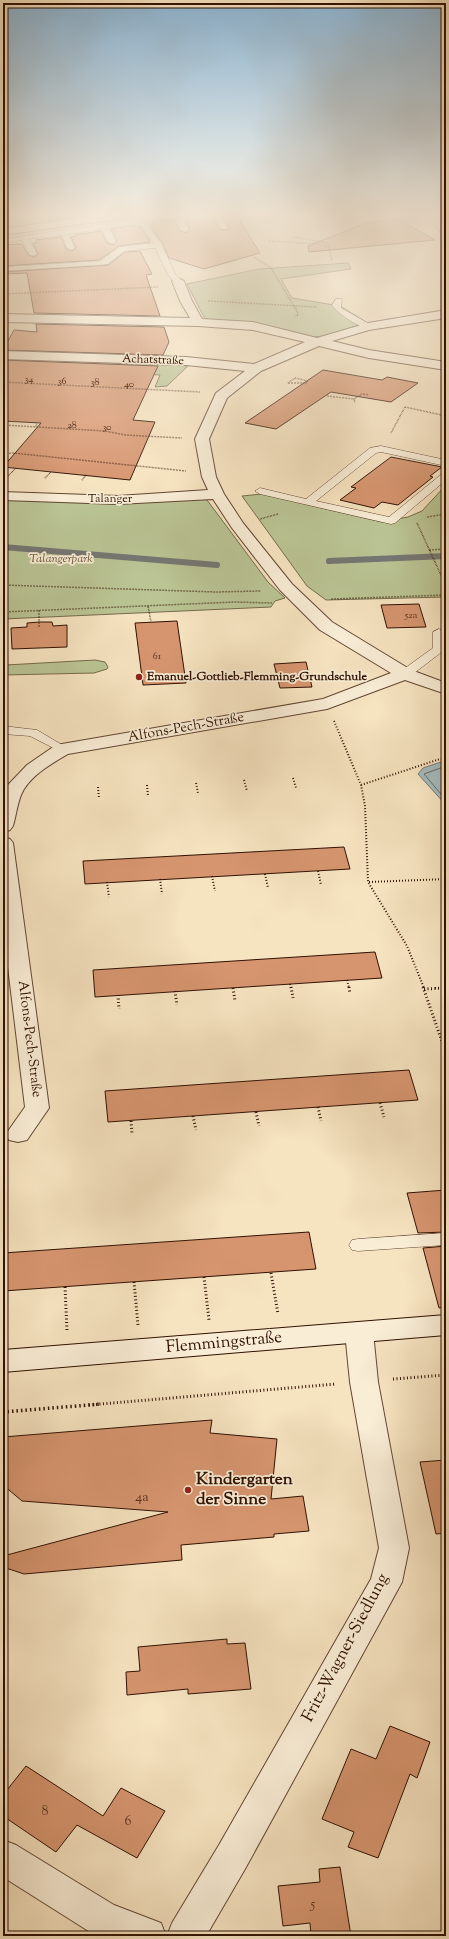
<svg xmlns="http://www.w3.org/2000/svg" width="449" height="1939" font-family="'Sorts Mill Goudy',serif">
<style>
.green{fill:#bac494;stroke:#756a4b}
.water{fill:#a3bbbe;stroke:#757773}
.lines{fill:none;stroke-linecap:round;stroke-linejoin:round}
.shore{stroke:#6a6660;stroke-width:1}
.stream{stroke:#757773;stroke-width:6}
.building{fill:#d6956f;stroke:#301102}
.lane-casing{stroke:#624632;stroke-width:1}
.street-casing{stroke:#624632;stroke-width:2}
.secondary-casing{stroke:#301102;stroke-width:2}
.path-far3{stroke:#301102;stroke-width:1.5;stroke-dasharray:0.5 1;stroke-linecap:butt}
.path-far2{stroke:#301102;stroke-width:2;stroke-dasharray:1 2;stroke-linecap:butt}
.path-far1{stroke:#301102;stroke-width:3;stroke-dasharray:1 2.5;stroke-linecap:butt}
.path{stroke:#301102;stroke-width:3.5;stroke-dasharray:1.5 3;stroke-linecap:butt}
.lane{fill:#f9edd6;fill-rule:evenodd}
.street{fill:#f9edd6;fill-rule:evenodd}
.secondary{fill:#f9edd6;fill-rule:evenodd}
.poi-dot{fill:#8f2418;stroke:#f9edd6;stroke-width:1.5}
.labels{text-anchor:middle;dominant-baseline:central;stroke-width:3.5;stroke-linejoin:round;paint-order:stroke}
.far-number-label{font-size:10px;fill:#5a321d}
.far-street-label{font-size:12px;fill:#301102;stroke:#f9edd6}
.far-park-label{font-size:12px;font-style:italic;fill:#605035;stroke:#f9edd6}
.far-poi-label{font-size:12px;font-weight:bold;fill:#301102;stroke:#f9edd6;text-anchor:start}
.street-label{font-size:14px;fill:#301102;stroke:#f9edd6}
.near-number-label{font-size:14px;fill:#5a321d}
.near-street-label{font-size:17px;fill:#301102;stroke:#f9edd6}
.near-poi-label{font-size:17px;font-weight:bold;fill:#301102;stroke:#f9edd6;text-anchor:start}
</style>
<rect width="100%" height="100%" fill="#f6e3c0"/>
<filter id="stains"><feTurbulence type="fractalNoise" baseFrequency=".005" numOctaves="4"/><feColorMatrix values="0 0 0 0 .2 0 0 0 0 .09 0 0 0 0 .02 0 0 0 .5 -.17"/></filter>
<radialGradient id="worn" r=".72"><stop offset=".6" stop-color="#630" stop-opacity="0"/><stop offset="1" stop-color="#630" stop-opacity=".3"/></radialGradient>
<!-- green -->
<path class="green" d="M3,215H109L3,231Z
M425,215H446V239Z
M348,263L351,269L281,279L292,298L340,306L368,323L324,336L313,337L286,330L205,319L187,284L259,269Z
M3,358L188,366L167,386L155,387L160,375L3,368Z
M446,485V597L326,600L307,586L242,496L262,494L382,522L408,517L422,511Z
M196,497L207,500L268,582L285,598L275,601L271,607L3,619V498Z
M95,660L105,662L108,667L107,669L94,673L3,675V667L6,665Z"/>
<!-- water -->
<path class="water" d="M441,762H446V805L418,774L423,768Z"/>
<g class="lines">
<!-- shore -->
<path class="shore" d="M446,766L424,774L446,800"/>
<!-- stream -->
<path class="stream" d="M3,547L217,565
M329,561L446,556"/>
</g>
<!-- building -->
<path class="building" d="M186,215H212L221,230H227L229,228L222,215H236L260,253L204,269L169,258L163,244L150,225H154L152,221L174,220L180,231L186,233L190,230L185,219H188Z
M398,219L435,240L309,252L308,246L366,223Z
M131,226H140L150,242L119,246L99,260L3,266V245L22,244L28,255L34,257L38,254L33,243H37L36,240L61,237L66,249L72,251L76,248L71,237L76,236L75,235L101,231L107,243L113,245L117,241L111,229Z
M140,251L152,274L146,275L160,316L34,313L27,273L3,274V272L108,265L125,252Z
M36,324L164,327L169,342L163,355L3,350L14,330L37,332Z
M3,360L158,366L133,420L155,422L130,480L3,467L41,423L3,421Z
M323,370L382,380L387,377L418,383L391,402L331,392L276,429L245,423Z
M391,457L442,467L430,476L433,477L398,505L382,502L374,508L340,500L356,488L351,487Z
M419,604L426,627L387,628L381,605Z
M177,621L186,683L143,685L135,623Z
M39,622H52L53,626L67,625V647L12,649L11,628L27,627V623Z
M306,662L312,687L280,688L274,664Z
M344,847L350,869L85,884L83,861Z
M375,952L382,978L95,997L93,970Z
M409,1070L418,1100L108,1122L105,1091Z
M446,1190V1232L418,1233L407,1193Z
M309,1232L316,1269L3,1291V1253Z
M446,1246V1307L439,1308L423,1248Z
M212,1420L210,1433L277,1439L271,1499L303,1496L309,1531L274,1534V1537L181,1545L182,1560L24,1574L3,1567V1556L168,1512L22,1501L3,1485V1437Z
M446,1460V1533L436,1534L420,1462Z
M227,1639V1644L245,1643L251,1689L188,1694V1689L127,1695L126,1672L140,1671L138,1647Z
M390,1726L430,1742L417,1778L410,1774L378,1858L348,1847L354,1832L322,1819L351,1749L376,1759Z
M26,1766L103,1816L121,1788L165,1811L137,1858L77,1825L56,1852L3,1816V1795Z
M340,1867L351,1936H311L310,1923L283,1926L278,1886L320,1882L319,1869Z"/>
<g class="lines">
<defs>
<path id="lane" d="M135,215H183L182,217L189,230L185,232L181,230L175,218L144,219L162,245L175,274L182,281L181,283H175L168,275L155,248L124,251L108,264L100,265L3,271V267L100,261L119,247L153,243L140,223L109,228L116,242L112,244L108,242L102,229L68,234L75,248L71,250L67,248L62,235L29,239L37,254L33,256L29,254L22,240L3,243V239L137,219Z
M213,215H220L228,227L227,229H221Z
M336,299H342L341,308L371,325V329C363,330 336,313 332,305Z
M381,446L446,460V466L381,452L376,453L316,501L389,517L443,473L446,472V480L395,523L391,524L260,494L255,491L260,488L306,499L370,448Z
M439,629L445,632V649L443,651L409,677H401L399,674L401,671L433,648V632Z
M3,726L37,730L69,749L63,753L30,736L3,734Z
M446,1233V1245L358,1251L352,1250L349,1245L352,1240L358,1239Z"/>
<path id="street" d="M101,215H130L125,218L3,235V229Z
M178,278L184,281L192,301L202,319L253,322L317,338L368,323L446,310V318L369,330L332,341L369,350L446,362V370L369,358L319,346L261,371L227,398L209,439L216,477L224,494L243,523L292,584L332,622L411,670L446,683V694L405,680L327,709L68,754C51,764 29,776 21,795C17,805 16,816 13,826L10,830L3,832V793L5,788L27,765L56,745L323,699L391,673L320,630L280,590L232,528L213,499L118,504L3,500V492L118,496L208,490L202,477L195,439L216,393L245,371L186,365L3,359V351L186,357L254,364L305,342L253,330L198,326L3,322V314L190,318L180,301L172,281Z
M3,837L10,839L13,843L49,1108L27,1140L18,1142L9,1140L6,1134L25,1107L3,926Z
M359,1322L369,1325L373,1332L378,1382L409,1548L402,1582L245,1869L206,1936H167L172,1923L219,1845L371,1579L379,1548L350,1382L345,1332L349,1325Z
M3,1840L16,1845L114,1905L161,1923L166,1936H100L90,1932L3,1877Z"/>
<path id="secondary" d="M446,1315V1335L3,1372V1350Z"/>
</defs>
<!-- lane casing -->
<use href="#lane" class="lane-casing"/>
<!-- street casing -->
<use href="#street" class="street-casing"/>
<!-- secondary casing -->
<use href="#secondary" class="secondary-casing"/>
<!-- path-far3 -->
<path class="path-far3" d="M293,237L328,243L332,260
M269,241L319,244L329,248
M254,257L271,268L297,311L298,315L295,316
M3,294L158,287
M208,301L317,307
M3,382L200,392
M27,383L29,379
M288,383L295,378L308,381L305,384
M288,383H304
M60,385L62,381
M93,387L95,382
M127,388L129,384
M327,396L354,399L355,403
M354,399L362,394L369,395
M3,425L105,431L125,435L182,438
M35,427L37,423
M70,429L72,425
M105,431L107,427
M391,433L405,407L446,416
M3,454L13,453L186,471
M7,477L16,468
M45,478L51,472
M82,480L86,475
M427,517L446,514
M260,519L278,514
M417,523L446,586
M429,550L446,549
M3,585L216,592L261,591
M331,599L446,595
M148,606L151,622
M39,610V627
M3,612L235,602L272,603"/>
<!-- path-far2 -->
<path class="path-far2" d="M334,721L361,785L365,806L368,882L407,946L424,988
M293,778L296,788
M244,780L247,791
M196,783L198,793
M147,785L148,796
M361,785L440,759H446
M98,787L99,799
M318,871L321,885
M265,874L268,888
M212,876L215,891
M160,879L162,894
M107,882L109,897
M369,882L446,879
M347,980L349,988
M290,984L291,988
M435,988H446"/>
<!-- path-far1 -->
<path class="path-far1" d="M291,987L293,998
M349,987L350,994
M423,987L446,1053
M233,988L235,1001
M424,989L446,988
M175,991L177,1005
M118,995L119,1009
M380,1103L384,1117
M318,1107L321,1121
M256,1112L259,1126
M193,1116L196,1130
M131,1121L132,1134
M271,1273L278,1314
M204,1277L209,1320
M134,1282L138,1325
M65,1287L67,1331
M393,1379L446,1375
M89,1405L336,1384"/>
<!-- path -->
<path class="path" d="M3,1412L101,1404"/>
<!-- lane -->
<use href="#lane" class="lane"/>
<!-- street -->
<use href="#street" class="street"/>
<!-- secondary -->
<use href="#secondary" class="secondary"/>
</g>
<!-- sky -->
<linearGradient id="sky" x2="0" y2="1"><stop stop-color="#8cb7d7"/><stop offset="0.44" stop-color="#fbf2e3"/><stop offset="1" stop-color="#fbf2e3" stop-opacity="0"/></linearGradient>
<rect width="449" height="487" fill="url(#sky)"/>
<!-- markers -->
<g class="poi-dot">
<circle cx="139" cy="677" r="4"/>
<circle cx="188" cy="1490" r="4"/>
</g>
<g class="labels">
<!-- far-number labels -->
<g class="far-number-label">
<text x="29" y="379">34</text>
<text x="62" y="381">36</text>
<text x="95" y="382">38</text>
<text x="129" y="384">40</text>
<text x="72" y="425">28</text>
<text x="107" y="427">30</text>
<text x="411" y="615">52a</text>
<text x="157" y="656">61</text>
</g>
<!-- far-street labels -->
<g class="far-street-label">
<text transform="translate(153 360) rotate(2)">Achatstraße</text>
<text x="110" y="499">Talanger</text>
</g>
<!-- far-park labels -->
<g class="far-park-label">
<text x="61" y="559">Talangerpark</text>
</g>
<!-- far-poi labels -->
<g class="far-poi-label">
<text x="147" y="677">Emanuel-Gottlieb-Flemming-Grundschule</text>
</g>
<!-- street labels -->
<g class="street-label">
<text transform="translate(186 728) rotate(-10)">Alfons-Pech-Straße</text>
<text transform="translate(29 1039) rotate(83)">Alfons-Pech-Straße</text>
</g>
<!-- near-number labels -->
<g class="near-number-label">
<text x="142" y="1498">4a</text>
<text x="45" y="1812">8</text>
<text x="128" y="1822">6</text>
<text x="313" y="1905">5</text>
</g>
<!-- near-street labels -->
<g class="near-street-label">
<text transform="translate(224 1343) rotate(-5)">Flemmingstraße</text>
<text transform="translate(346 1648) rotate(-62)">Fritz-Wagner-Siedlung</text>
</g>
<!-- near-poi labels -->
<g class="near-poi-label">
<text x="196" y="1480">Kindergarten<tspan x="196" dy="20">der Sinne</tspan></text>
</g>
</g>
<!-- margin -->
<rect width="449" height="1939" fill="none" stroke="#f6e3c0" stroke-width="16"/>
<rect x="4" y="4" width="441" height="1931" fill="none" stroke="#301102" stroke-width="2"/>
<rect x="8" y="8" width="433" height="1923" fill="none" stroke="#301102"/>
<rect width="100%" height="100%" filter="url(#stains)"/>
<rect width="100%" height="100%" fill="url(#worn)"/>
</svg>
